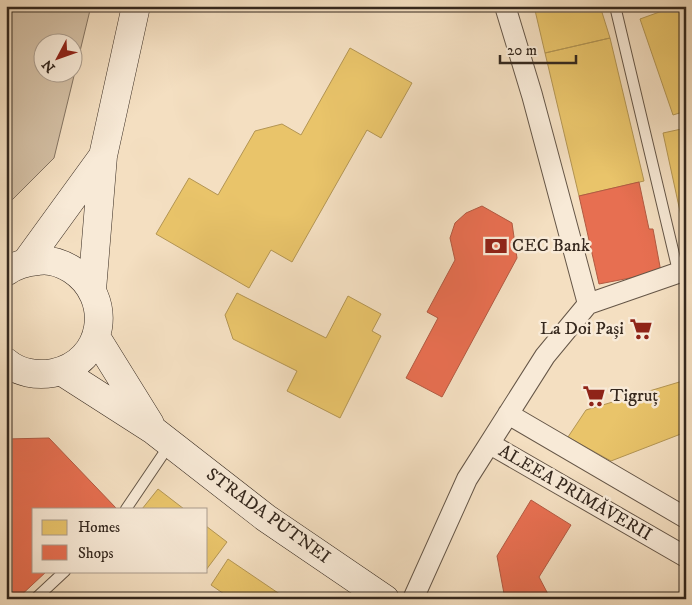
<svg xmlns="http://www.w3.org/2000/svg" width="692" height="605" font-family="'IM FELL DW Pica',serif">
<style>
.green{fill:#d4c0a5;stroke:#847462;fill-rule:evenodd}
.homes{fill:#e9c46a;stroke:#b39553}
.shops{fill:#e76f51;stroke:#b25a42}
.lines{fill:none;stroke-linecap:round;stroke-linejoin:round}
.lane-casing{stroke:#655647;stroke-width:12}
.street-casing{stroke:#655647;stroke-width:22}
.secondary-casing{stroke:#35281e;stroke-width:29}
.lane{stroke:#f8ead7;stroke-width:10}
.street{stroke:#f8ead7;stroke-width:20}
.secondary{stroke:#f8ead7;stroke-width:28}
.labels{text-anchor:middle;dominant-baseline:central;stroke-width:5;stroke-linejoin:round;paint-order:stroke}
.poi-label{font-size:18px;fill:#35281e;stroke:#f8ead7;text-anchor:start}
.street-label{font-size:18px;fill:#35281e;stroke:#f8ead7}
</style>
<rect width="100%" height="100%" fill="#f4dfc1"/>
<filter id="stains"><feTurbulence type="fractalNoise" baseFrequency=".004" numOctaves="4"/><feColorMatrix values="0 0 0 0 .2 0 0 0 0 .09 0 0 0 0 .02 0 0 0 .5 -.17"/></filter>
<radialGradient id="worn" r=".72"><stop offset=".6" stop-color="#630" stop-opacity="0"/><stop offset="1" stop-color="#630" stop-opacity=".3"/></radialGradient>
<!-- green -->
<path class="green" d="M6,6H91L54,158L9,203L6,201ZM42,42H72V72H42Z"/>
<!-- homes -->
<path class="homes" d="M534,6H600L610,38L545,53Z
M676,6H686V111L673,115L640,19Z
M610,38L644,181L579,196L545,53Z
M350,48L412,83L381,138L367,130L292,262L271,250L249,288L156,234L189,178L218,195L255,131L282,124L301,135Z
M686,128V239L663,133Z
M237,293L326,338L348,296L381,314L372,331L381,336L340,418L287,391L297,371L233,339L225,315Z
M686,380V432L611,461L568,437L586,410Z
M158,489L184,509H142Z
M206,526L227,542L206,570Z
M228,559L287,599H225L227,596L211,585Z"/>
<!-- shops -->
<path class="shops" d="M639,182L649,229H653L661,272L599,284L579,196Z
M482,206L512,223L517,258L442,397L406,378L438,318L427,312L455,260L450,238L455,223L466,213Z
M49,438L116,508L34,509V571H47L17,599H6V439Z
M531,500L571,525L539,577L549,596L554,599H505L497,556Z"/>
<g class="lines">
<defs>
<path id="lane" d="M615,6L678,271
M126,509L170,444
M35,599L65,571"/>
<path id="street" d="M505,6L532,95L588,304
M508,414L686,518
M490,444L686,557
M413,599L467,479L545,356L588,304L686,270"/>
<path id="secondary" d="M26,262L103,156
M6,272C15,265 27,262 38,261C49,259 61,263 71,269C115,297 105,363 53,373C37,376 19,373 6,362
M92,290L103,156L136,6
M96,337L150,424
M61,371L153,430L266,518L385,599"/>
</defs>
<!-- lane casing -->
<use href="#lane" class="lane-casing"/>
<!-- street casing -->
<use href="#street" class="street-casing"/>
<!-- secondary casing -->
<use href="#secondary" class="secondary-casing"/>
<!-- lane -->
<use href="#lane" class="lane"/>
<!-- street -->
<use href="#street" class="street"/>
<!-- secondary -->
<use href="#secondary" class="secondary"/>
</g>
<!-- icons -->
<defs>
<symbol id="bank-bare" viewBox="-9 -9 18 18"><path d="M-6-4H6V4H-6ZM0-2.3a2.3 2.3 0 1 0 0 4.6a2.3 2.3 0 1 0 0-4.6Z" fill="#8f2418" stroke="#f8ead7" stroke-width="2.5" paint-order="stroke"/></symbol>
<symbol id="supermarket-bare" viewBox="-9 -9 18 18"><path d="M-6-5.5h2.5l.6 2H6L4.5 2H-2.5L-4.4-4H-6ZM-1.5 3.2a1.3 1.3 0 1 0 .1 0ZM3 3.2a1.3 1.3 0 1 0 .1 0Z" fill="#8f2418" stroke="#f8ead7" stroke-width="2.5" paint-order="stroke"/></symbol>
</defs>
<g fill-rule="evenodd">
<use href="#bank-bare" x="480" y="230" width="32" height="32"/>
<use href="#supermarket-bare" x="625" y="313" width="32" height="32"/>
<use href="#supermarket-bare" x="578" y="380" width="32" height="32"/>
</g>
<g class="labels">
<!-- poi labels -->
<g class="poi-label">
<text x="512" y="246">CEC Bank</text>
<text x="624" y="329" text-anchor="end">La Doi Pași</text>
<text x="610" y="396">Tigruț</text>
</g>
<!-- street labels -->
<g class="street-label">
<text transform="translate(575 493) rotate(30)">ALEEA PRIMĂVERII</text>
<text transform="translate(268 516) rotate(36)">STRADA PUTNEI</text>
</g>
</g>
<!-- margin -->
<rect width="692" height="605" fill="none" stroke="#f4dfc1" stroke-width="25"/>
<rect x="8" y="8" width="677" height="590" fill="none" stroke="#35281e" stroke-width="2.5"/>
<rect x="12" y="12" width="667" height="580" fill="none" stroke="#35281e"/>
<!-- legend -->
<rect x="32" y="508" width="175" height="65" fill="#f8ead7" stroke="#aa9c8d"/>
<rect x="42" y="520" width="25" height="15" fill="#e9c46a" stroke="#aa9c8d"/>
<text x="78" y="532" font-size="15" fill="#35281e">Homes</text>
<rect x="42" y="545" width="25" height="15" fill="#e76f51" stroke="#aa9c8d"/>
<text x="78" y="558" font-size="15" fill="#35281e">Shops</text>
<!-- north arrow -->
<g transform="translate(58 58) rotate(229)"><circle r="24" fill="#f8ead7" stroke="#aa9c8d"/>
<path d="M0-4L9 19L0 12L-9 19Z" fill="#8f2418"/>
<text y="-8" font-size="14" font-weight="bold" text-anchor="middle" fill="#35281e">N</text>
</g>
<!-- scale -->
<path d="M500 55v8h76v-8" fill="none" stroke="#35281e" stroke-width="2.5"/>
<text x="507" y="55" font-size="15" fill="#35281e" stroke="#f8ead7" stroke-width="4" paint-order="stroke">20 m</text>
<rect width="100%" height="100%" filter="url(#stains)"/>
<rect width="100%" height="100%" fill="url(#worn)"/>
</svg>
